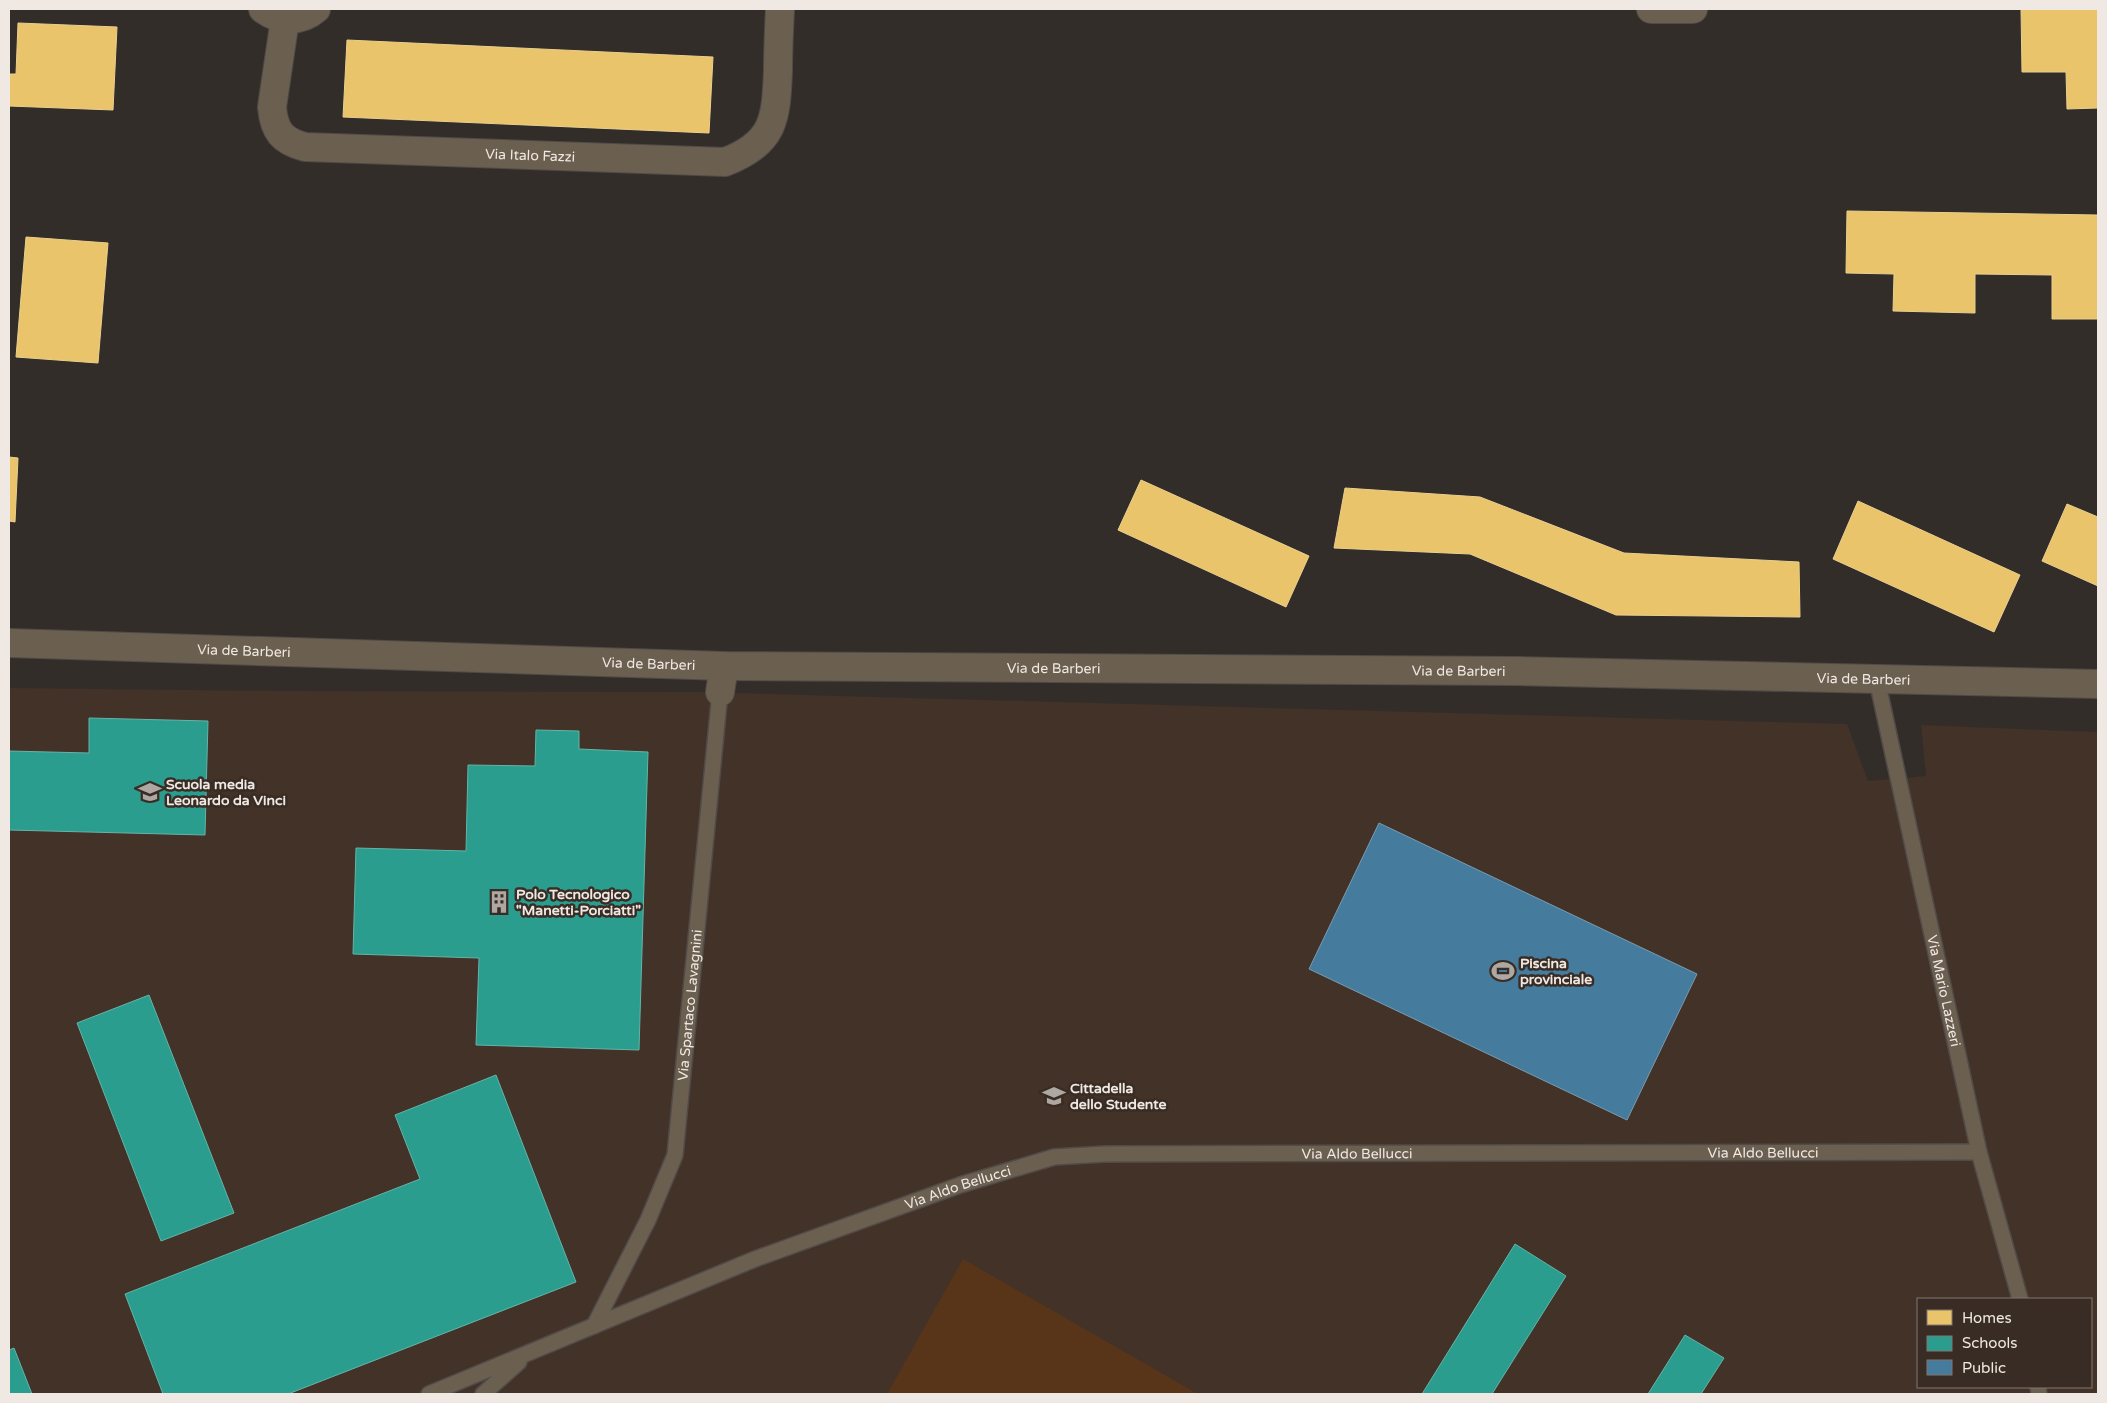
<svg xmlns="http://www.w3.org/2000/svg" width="2107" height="1403" font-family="'Varela Round',sans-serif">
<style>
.built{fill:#423227;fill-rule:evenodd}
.green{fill:#583519}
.homes{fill:#e9c46a;stroke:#ebcf8e}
.schools{fill:#2a9d8f;stroke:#65b4a8}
.public{fill:#457b9d;stroke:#789cb2}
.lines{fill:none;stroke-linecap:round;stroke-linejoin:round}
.lane-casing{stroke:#504b48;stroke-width:18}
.street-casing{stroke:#504b48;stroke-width:30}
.lane{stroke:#6b5f50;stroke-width:15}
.street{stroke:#6b5f50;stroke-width:28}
.labels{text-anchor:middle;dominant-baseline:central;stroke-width:5;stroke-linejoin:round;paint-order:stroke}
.street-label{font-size:14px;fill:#f0e8e3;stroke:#382c24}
.poi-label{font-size:14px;font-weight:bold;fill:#f0e8e3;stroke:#382c24;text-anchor:start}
</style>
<rect width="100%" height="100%" fill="#332d29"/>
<!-- built -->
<path class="built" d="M9,688L290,691L699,692L1847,724L1868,781L1926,776L1921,725L2098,732V1394H9ZM1918,1299H2091V1387H1918Z"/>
<!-- green -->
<path class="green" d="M963,1259L1198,1394H887Z"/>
<!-- homes -->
<path class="homes" d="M2021,9H2098V108L2067,109L2066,72H2022Z
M18,23L117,27L113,110L9,106V74H16Z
M347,40L713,57L709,133L343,117Z
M1847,211L2098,215V319H2052V275L1975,274V313L1893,311L1894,274L1846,273Z
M26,237L108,243L98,363L16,357Z
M9,457L18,458L15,522L9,521Z
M1141,480L1309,556L1286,607L1118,530Z
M1345,488L1480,497L1624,553L1799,562L1800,617L1616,615L1470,554L1334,548Z
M1858,501L2020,575L1994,632L1833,559Z
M2067,504L2098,517V586L2042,561Z"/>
<!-- schools -->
<path class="schools" d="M89,718L208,721L205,835L9,830V751L89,753Z
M536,730L579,731V749L648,752L639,1050L476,1045L479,958L353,954L356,848L466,851L468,765L535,766Z
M149,995L234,1213L161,1241L77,1023Z
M496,1075L576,1282L288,1394H163L125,1294L420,1179L395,1115Z
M1515,1244L1566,1276L1492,1394H1422Z
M1685,1335L1724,1358L1701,1394H1648Z
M14,1348L32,1394H9V1350Z"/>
<!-- public -->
<path class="public" d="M1379,823L1697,974L1627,1120L1309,969Z"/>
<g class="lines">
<defs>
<g id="lane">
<path id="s1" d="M1877,680L1979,1152L2020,1299"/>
<path id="s2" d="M594,1326L648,1220L675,1155L720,692"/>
<path d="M2038,1387L2039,1394"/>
<path id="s3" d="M429,1394L755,1259L960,1185L1054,1157L1105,1154L1979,1152"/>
<path d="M483,1394L519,1362"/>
</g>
<g id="street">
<path d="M263,9C279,21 300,23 316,9"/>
<path d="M1651,9H1693"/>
<path id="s4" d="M285,19L272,107C274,131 282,141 305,147L725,162C775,143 776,118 778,71C778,50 779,29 780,9"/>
<path id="s5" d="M9,643L724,666L1518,671L2098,684"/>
<path d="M720,692L724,666"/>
</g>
</defs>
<!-- lane casing -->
<use href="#lane" class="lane-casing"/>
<!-- street casing -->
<use href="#street" class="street-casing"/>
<!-- lane -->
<use href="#lane" class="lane"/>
<!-- street -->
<use href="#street" class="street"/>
</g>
<!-- icons -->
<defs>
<symbol id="school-bare" viewBox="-9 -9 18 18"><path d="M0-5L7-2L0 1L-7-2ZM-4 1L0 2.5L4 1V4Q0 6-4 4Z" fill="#aea7a2" stroke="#382c24" stroke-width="2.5" paint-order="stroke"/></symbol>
<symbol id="building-bare" viewBox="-9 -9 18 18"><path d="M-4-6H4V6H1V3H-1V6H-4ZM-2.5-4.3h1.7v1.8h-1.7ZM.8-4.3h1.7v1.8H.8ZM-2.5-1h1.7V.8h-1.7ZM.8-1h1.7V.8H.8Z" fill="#aea7a2" stroke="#382c24" stroke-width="2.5" paint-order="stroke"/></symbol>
<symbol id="stadium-bare" viewBox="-9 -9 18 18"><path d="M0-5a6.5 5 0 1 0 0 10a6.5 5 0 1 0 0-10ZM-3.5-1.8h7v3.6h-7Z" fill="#aea7a2" stroke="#382c24" stroke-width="2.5" paint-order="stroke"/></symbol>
</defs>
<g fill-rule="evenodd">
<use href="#school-bare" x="134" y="776" width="32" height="32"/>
<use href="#building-bare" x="483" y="886" width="32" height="32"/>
<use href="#stadium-bare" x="1487" y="955" width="32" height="32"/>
<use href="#school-bare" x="1038" y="1080" width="32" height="32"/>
</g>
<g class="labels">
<!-- street labels -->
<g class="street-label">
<text stroke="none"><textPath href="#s4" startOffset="371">Via Italo Fazzi</textPath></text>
<text stroke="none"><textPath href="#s5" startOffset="235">Via de Barberi</textPath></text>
<text stroke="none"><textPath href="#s5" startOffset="640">Via de Barberi</textPath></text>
<text stroke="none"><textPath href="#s5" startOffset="1045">Via de Barberi</textPath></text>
<text stroke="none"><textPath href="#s5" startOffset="1450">Via de Barberi</textPath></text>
<text stroke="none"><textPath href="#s5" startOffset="1855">Via de Barberi</textPath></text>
<text stroke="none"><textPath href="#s1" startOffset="318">Via Mario Lazzeri</textPath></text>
<text stroke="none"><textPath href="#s2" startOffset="340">Via Spartaco Lavagnini</textPath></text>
<text stroke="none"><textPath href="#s3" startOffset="1378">Via Aldo Bellucci</textPath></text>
<text stroke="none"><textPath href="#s3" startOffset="972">Via Aldo Bellucci</textPath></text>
<text stroke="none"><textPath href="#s3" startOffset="568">Via Aldo Bellucci</textPath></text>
</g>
<!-- poi labels -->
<g class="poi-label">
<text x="166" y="784">Scuola media<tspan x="166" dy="16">Leonardo da Vinci</tspan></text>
<text x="516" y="894">Polo Tecnologico<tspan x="516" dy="16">"Manetti-Porciatti"</tspan></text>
<text x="1520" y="963">Piscina<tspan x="1520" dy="16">provinciale</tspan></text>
<text x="1070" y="1088">Cittadella<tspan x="1070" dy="16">dello Studente</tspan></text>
</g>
</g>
<!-- border -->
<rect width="2107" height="1403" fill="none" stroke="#f0e8e3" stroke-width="20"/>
<!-- legend -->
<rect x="1917" y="1298" width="175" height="90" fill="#382c24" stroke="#827770"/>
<rect x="1927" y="1310" width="25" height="15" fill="#e9c46a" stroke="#827770"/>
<text x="1962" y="1323" font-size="15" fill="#f0e8e3">Homes</text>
<rect x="1927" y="1336" width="25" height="15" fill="#2a9d8f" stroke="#827770"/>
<text x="1962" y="1348" font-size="15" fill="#f0e8e3">Schools</text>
<rect x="1927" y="1360" width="25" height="15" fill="#457b9d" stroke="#827770"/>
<text x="1962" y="1373" font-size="15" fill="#f0e8e3">Public</text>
</svg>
